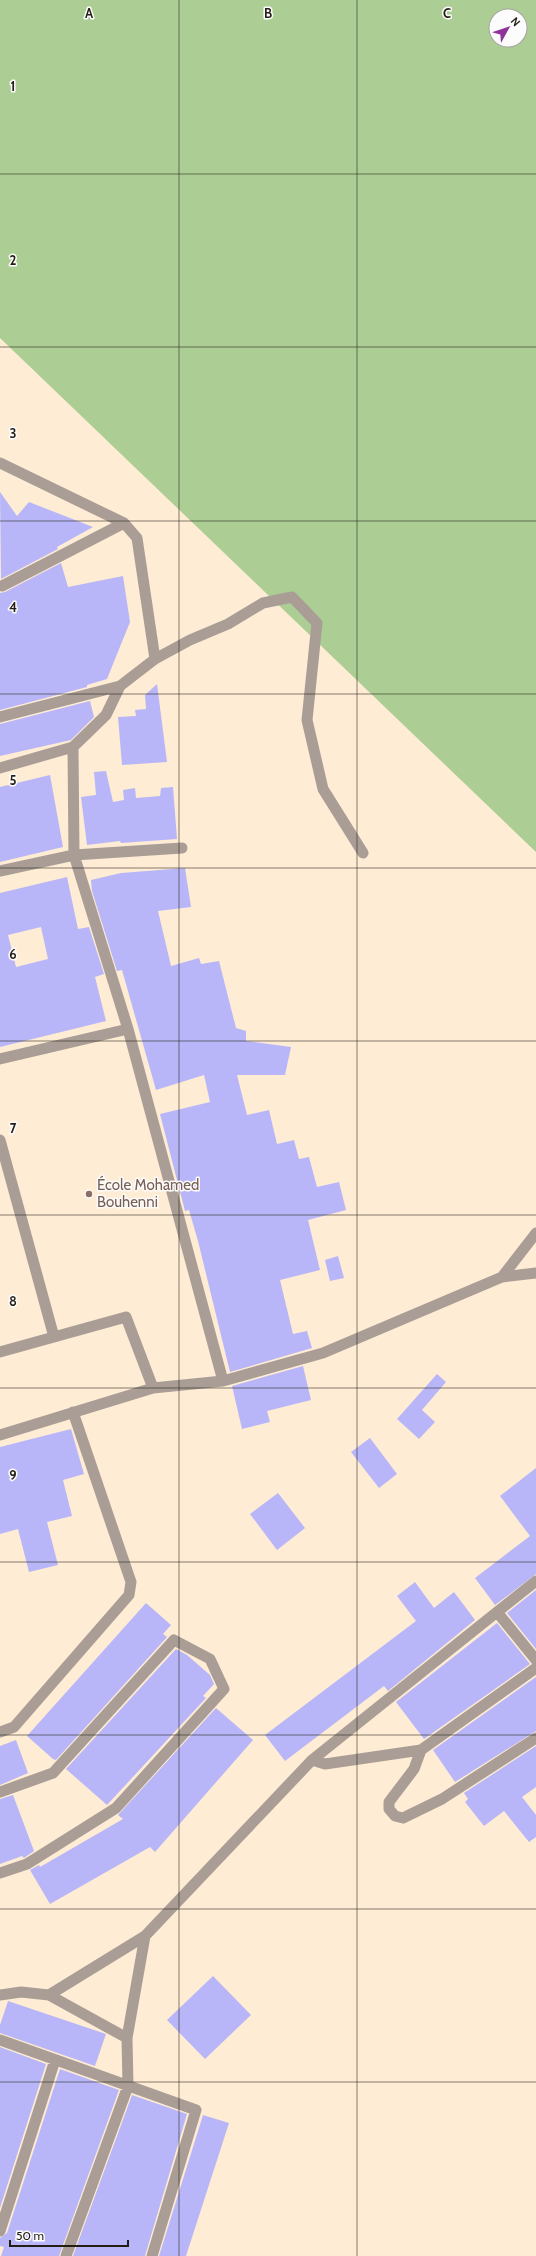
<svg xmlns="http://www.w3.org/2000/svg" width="536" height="2256" font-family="Cabin,sans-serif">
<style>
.green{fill:#acce94;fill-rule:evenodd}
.building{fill:#b8b6f9;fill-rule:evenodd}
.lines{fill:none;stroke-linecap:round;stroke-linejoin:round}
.minor{stroke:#a99d96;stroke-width:11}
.grid{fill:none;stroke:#231d14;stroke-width:1;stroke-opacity:0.55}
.education-dot{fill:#8d6e63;stroke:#fcfcfc;stroke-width:1.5}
.labels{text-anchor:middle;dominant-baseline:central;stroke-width:3;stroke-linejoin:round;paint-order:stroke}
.education-label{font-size:15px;fill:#785e54;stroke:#fcfcfc;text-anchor:start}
.grid-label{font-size:13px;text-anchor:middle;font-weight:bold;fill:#231d14;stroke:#fcfcfc;stroke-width:3;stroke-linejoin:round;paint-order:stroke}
</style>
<rect width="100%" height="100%" fill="#feecd4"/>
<!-- green -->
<path class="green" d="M0,0H536V852L0,338ZM496,16H520V40H496Z"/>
<!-- building -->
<path class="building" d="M0,492L17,516L29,502L93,527L57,547L58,549L1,579Z
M61,563L68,587L123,576L130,622L107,679L87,685V687L0,710V593L5,592Z
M157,684L167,762L122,765L118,717L136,716L135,710L146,709L145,695Z
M90,701L94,717L71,740L0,756V724Z
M106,771L113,802L124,800L123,790L135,788L136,798L160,796L161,788L173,787L177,839L121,843L120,841L87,845L81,797L96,795L94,772Z
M50,775L63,847L0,862V787Z
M185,868L191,907L158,911L171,966L199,958L201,964L219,961L236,1028L246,1031V1041L291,1047L285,1075H237L247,1115L269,1110L277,1144L294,1140L299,1159L309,1157L317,1187L339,1182L346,1210L308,1220L320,1270L280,1280L293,1334L307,1331L312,1348L230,1372L198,1241L189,1210L185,1211L160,1114L210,1102L204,1075L156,1090L122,970L117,971L92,891L91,880L121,873Z
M67,877L78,929L89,927L104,974L95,977L106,1021L0,1047V893ZM41,927L48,959L16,967L8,935Z
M338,1256L344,1278L330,1281L325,1260Z
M303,1366L311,1400L267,1411L270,1422L242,1429L232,1386Z
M437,1374L446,1382L422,1410L435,1422L419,1439L397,1419Z
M71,1429L84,1474L63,1480L72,1516L47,1522L58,1565L29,1572L18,1529L0,1534V1447Z
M370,1438L397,1474L379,1488L351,1452Z
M536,1468V1574L495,1605L475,1578L530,1536L500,1496Z
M278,1493L305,1528L277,1550L250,1514Z
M415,1582L434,1608L454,1592L475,1620L388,1691L384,1686L285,1761L265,1735L416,1621L397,1596Z
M536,1590V1649L507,1613Z
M146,1603L171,1625L163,1634L167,1637L56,1760L53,1759L27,1736Z
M497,1623L530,1664L424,1739L396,1702Z
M176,1649L187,1655L210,1675L214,1684L203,1696L206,1698L107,1805L66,1769Z
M536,1677V1731L455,1782L433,1750Z
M216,1708L253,1740L155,1852L150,1847L50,1904L30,1870L39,1865L40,1867L123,1819L118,1815Z
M16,1740L28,1773L0,1785V1746Z
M536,1746V1787L522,1797L536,1815V1837L529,1842L504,1811L484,1826L465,1802L468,1799L464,1793Z
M13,1795L34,1851L24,1858L22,1856L0,1864V1799Z
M213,1976L251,2015L205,2059L167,2020Z
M8,2001L106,2034L95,2066L0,2033V2025Z
M0,2047L46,2064L0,2208Z
M60,2069L119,2090L59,2256H1L4,2247L0,2246V2238L7,2233Z
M132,2095L187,2114L145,2256H73Z
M203,2115L229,2123L186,2256H159Z"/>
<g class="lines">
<!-- minor -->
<path class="minor" d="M0,463L124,523L137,538L155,659L120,686L106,715L73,747L74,855L128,1029L223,1381
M2,586L124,523
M155,659L190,640L228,624L263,603L292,597L317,623L307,720L323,789L363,853
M0,717L120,686
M0,768L73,747
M0,871L74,855L182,848
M0,1059L128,1029
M0,1140L54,1337
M502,1277L536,1233
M0,1352L126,1317L153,1388
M0,1435L153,1388L223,1381L323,1353L502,1277L536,1273
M497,1612L536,1581
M0,1732L14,1727L129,1595L131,1582L73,1412
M421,1750L414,1769L389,1802V1809L395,1816L403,1818L442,1799L536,1738
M312,1760L497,1612L536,1660
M0,1792L53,1773L174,1640L210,1659L224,1689L116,1808L27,1864L0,1873
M0,1995L21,1992L49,1995L127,2038L128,2086L66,2256
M49,1995L145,1936
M127,2038L145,1936L312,1760L325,1764L421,1750L536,1668
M0,2040L196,2110L152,2256
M0,2231L55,2060"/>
</g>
<!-- grid -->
<path class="grid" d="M179,0V2256M357,0V2256M0,174H536M0,347H536M0,521H536M0,694H536M0,868H536M0,1041H536M0,1215H536M0,1388H536M0,1562H536M0,1735H536M0,1909H536M0,2082H536"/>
<!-- markers -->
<circle class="education-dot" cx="89" cy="1194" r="4"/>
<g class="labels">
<!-- education labels -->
<g class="education-label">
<text x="97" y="1185">École Mohamed<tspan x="97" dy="17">Bouhenni</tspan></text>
</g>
</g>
<g class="grid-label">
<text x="89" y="18">A</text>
<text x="268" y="18">B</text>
<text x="447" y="18">C</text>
<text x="13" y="91">1</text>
<text x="13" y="265">2</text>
<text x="13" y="438">3</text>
<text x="13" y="612">4</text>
<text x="13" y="785">5</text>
<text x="13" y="959">6</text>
<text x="13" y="1133">7</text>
<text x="13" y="1306">8</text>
<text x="13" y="1480">9</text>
</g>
<!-- north arrow -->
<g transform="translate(508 28) rotate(50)"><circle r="19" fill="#fcfcfc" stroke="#a5a39f"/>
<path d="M0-3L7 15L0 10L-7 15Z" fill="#91329b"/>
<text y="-6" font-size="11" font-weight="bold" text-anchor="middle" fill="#231d14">N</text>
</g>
<!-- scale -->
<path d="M10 2240v6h118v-6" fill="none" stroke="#231d14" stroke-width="2"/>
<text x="16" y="2240" font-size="12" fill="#231d14" stroke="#fcfcfc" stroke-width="3" paint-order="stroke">50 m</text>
</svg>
